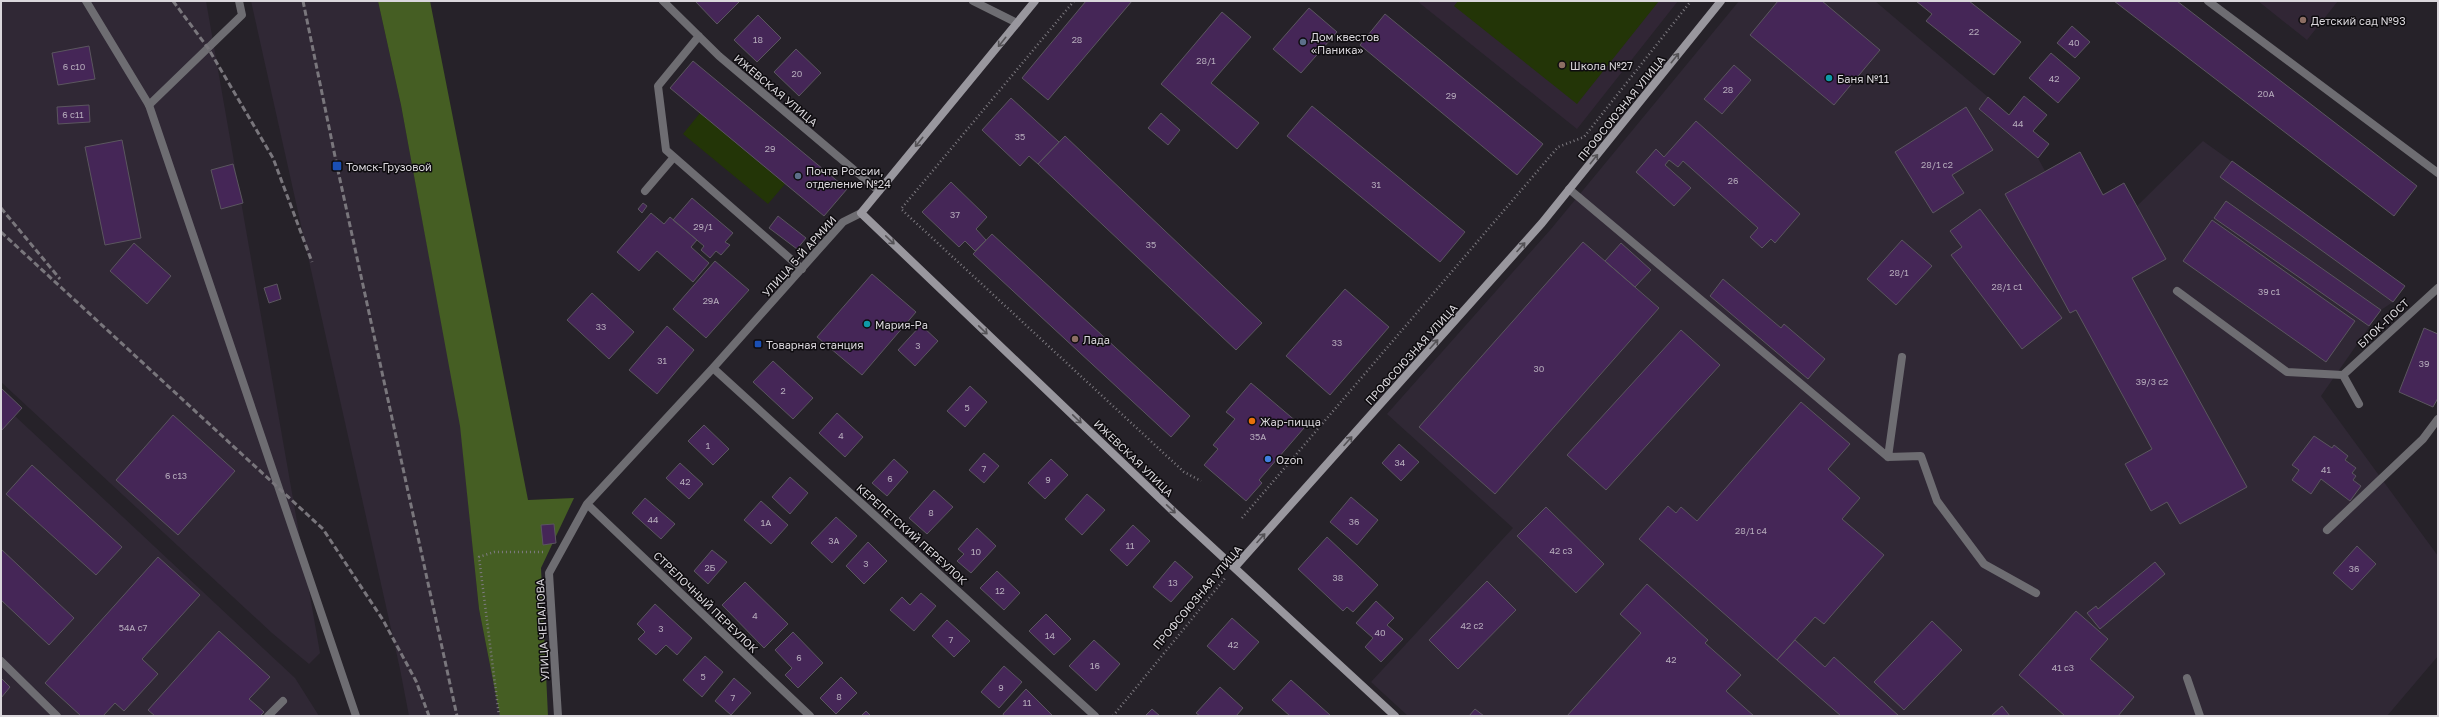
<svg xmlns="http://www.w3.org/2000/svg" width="2439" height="717" font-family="'Golos Text',sans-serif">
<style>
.built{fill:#302835}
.education{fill:#312635}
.green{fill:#233507}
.forest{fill:#455e23}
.building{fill:#452657;stroke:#5b565f}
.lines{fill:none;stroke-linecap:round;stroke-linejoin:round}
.path{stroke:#7e7b81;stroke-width:2.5;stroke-dasharray:1 3;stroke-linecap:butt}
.lane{stroke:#6e6d72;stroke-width:8}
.street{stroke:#6e6d72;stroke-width:8}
.secondary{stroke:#99979e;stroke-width:8}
.rail{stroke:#79767c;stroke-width:3;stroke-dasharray:6 3;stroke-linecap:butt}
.oneway{stroke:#545256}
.education-dot{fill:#8d6e63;stroke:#0e0c0f;stroke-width:1.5}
.service-dot{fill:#5c6f8a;stroke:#0e0c0f;stroke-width:1.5}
.culture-dot{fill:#0f9aa8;stroke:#0e0c0f;stroke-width:1.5}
.transit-dot{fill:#1a4fb4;stroke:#0e0c0f;stroke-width:1.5}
.food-dot{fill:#e8710a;stroke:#0e0c0f;stroke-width:1.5}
.shop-dot{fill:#3f7fe0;stroke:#0e0c0f;stroke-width:1.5}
.labels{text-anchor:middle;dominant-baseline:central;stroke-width:3;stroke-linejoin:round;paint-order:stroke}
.number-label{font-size:9px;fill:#b5abbb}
.poi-label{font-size:11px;fill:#dad7dc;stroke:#0e0c0f;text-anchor:start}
.street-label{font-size:11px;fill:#dad7dc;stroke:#0e0c0f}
</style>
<rect width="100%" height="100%" fill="#262229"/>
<!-- built -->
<path class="built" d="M1,1H206L320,653L309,664L272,633L1,382Z
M251,1H378L401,105L460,421L479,609L500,716H409L400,669Z
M1739,1H1875L1988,97L1979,110L2038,158L2045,171L2080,152L2103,194L2124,183L2137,206L2203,141L2405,286L2393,302L2381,310L2321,396L2438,556V656L2387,716H1408L1371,682L1513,528L1387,414L1551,229Z
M1,388L22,408L15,416L295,678L319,716H1Z"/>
<!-- education -->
<path class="education" d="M1417,1H1678L1577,129Z
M2258,1H2338L2307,40Z"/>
<!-- green -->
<path class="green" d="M1458,1H1659L1577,104L1454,6Z
M700,113L785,184L768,204L683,134Z"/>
<!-- forest -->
<path class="forest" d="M378,1H430L528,500L574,498L541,568L548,716H500L479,609L460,426L401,105Z"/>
<!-- building -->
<path class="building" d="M695,1H740L717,24Z
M1086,1H1132L1048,100L1022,78Z
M1778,1H1822L1880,50L1834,105L1750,35Z
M1916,1H1969L2021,42L1994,75L1926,21L1932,14Z
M2114,1H2177L2417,186L2394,216Z
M1309,8L1337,32L1301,73L1273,49Z
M1222,12L1251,37L1211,83L1259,123L1237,149L1161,84Z
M1385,14L1543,144L1517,175L1360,45Z
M758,15L781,38L757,62L734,40Z
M2072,26L2090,42L2075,58L2057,43Z
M89,46L95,79L58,85L52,53Z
M796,49L821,73L799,96L774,72Z
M2051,53L2080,78L2058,103L2029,78Z
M693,61L847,189L824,216L670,88Z
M1734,65L1751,80L1722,114L1704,99Z
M2024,96L2047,115L2033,131L2049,144L2038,158L1979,109L1988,97L2009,115Z
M1011,98L1059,142L1038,164L1029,156L1020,166L982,130Z
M89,105L90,122L58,124L57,107Z
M1312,106L1465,232L1440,262L1287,136Z
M1966,107L1993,150L1952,175L1964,193L1933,213L1895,152Z
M1161,113L1180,130L1168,145L1148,128Z
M1696,121L1800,214L1775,243L1771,239L1762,248L1750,237L1758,228L1683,161L1678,167L1669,160L1665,165L1691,188L1674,206L1636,172L1656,149L1664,157Z
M1065,136L1262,323L1236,350L1038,164Z
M122,140L141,238L105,245L85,147Z
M2080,152L2103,195L2124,183L2166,259L2132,278L2247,487L2180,524L2167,502L2151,511L2125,464L2152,449L2076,310L2070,313L2005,194Z
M2232,161L2405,286L2393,302L2220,177Z
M233,164L243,203L221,209L211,170Z
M951,182L987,217L976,229L986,240L975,251L965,241L959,247L922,212Z
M692,198L733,233L725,242L730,245L721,255L716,251L710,258L701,250L704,246L673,220Z
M2226,201L2381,310L2369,326L2214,218Z
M643,203L647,206L642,213L638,209Z
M1980,209L2062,318L2022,349L1951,255L1962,247L1950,231Z
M651,213L664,224L670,217L697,240L691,247L709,263L693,282L657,251L639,271L617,252Z
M778,216L806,238L797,249L769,228Z
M2212,220L2355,321L2326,362L2183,261Z
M992,234L1190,416L1171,437L973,254Z
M1902,240L1932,266L1896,305L1867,279Z
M1583,242L1659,308L1495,494L1419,427Z
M134,243L171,276L147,304L110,271Z
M1621,243L1651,270L1635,287L1605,261Z
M715,261L749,290L706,338L673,309Z
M872,274L916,312L862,375L817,337Z
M1723,279L1781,328L1784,324L1825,359L1808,379L1710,296Z
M277,284L281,299L269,303L264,288Z
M1345,289L1389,327L1330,395L1286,356Z
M592,293L634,332L609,359L567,320Z
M921,325L938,341L915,366L898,350Z
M667,326L694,350L657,394L629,370Z
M2424,328L2438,334V398L2433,407L2399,392Z
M1681,330L1720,365L1606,490L1567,455Z
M773,361L813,398L793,419L753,382Z
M1251,383L1304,428L1259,480L1262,483L1246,501L1204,465L1218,449L1213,445L1235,419L1226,412Z
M970,386L987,402L965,427L947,411Z
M1,388L22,408L1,431Z
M1801,402L1850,444L1828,469L1860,498L1842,519L1884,555L1824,624L1815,617L1777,660L1639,539L1668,506L1676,513L1681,507L1697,521Z
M837,413L863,437L845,457L819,433Z
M173,415L235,471L178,535L116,480Z
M704,425L729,449L713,465L688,441Z
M2314,436L2332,448L2334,445L2348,456L2345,460L2356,468L2352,473L2356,476L2353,480L2361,486L2350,501L2321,479L2311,494L2292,480L2299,470L2292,465Z
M1399,444L1419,462L1401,481L1382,463Z
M984,453L999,466L984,483L969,470Z
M894,459L908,472L887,496L872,483Z
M1051,459L1068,475L1045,499L1028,483Z
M680,463L703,484L689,499L666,478Z
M32,465L122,547L96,575L6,494Z
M790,477L808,493L790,514L772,497Z
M934,490L953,507L927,534L909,518Z
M1087,494L1105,510L1082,535L1065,519Z
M1351,497L1378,520L1357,545L1330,522Z
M645,498L675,524L661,539L632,513Z
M761,501L788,525L771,544L744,520Z
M1546,507L1604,564L1576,593L1517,536Z
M836,517L857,536L832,563L811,543Z
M554,524L556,543L543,545L541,525Z
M1133,525L1150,541L1127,566L1110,550Z
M977,528L996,546L971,573L957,561L964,554L958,549Z
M1327,537L1378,585L1353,612L1347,607L1343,611L1298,569Z
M868,542L887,561L864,584L846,566Z
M2357,546L2376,564L2352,590L2333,573Z
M1,549L74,618L49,645L1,600Z
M712,550L727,562L708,584L694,571Z
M158,557L200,595L142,659L158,674L124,711L115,703L103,716H81L45,683Z
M1175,561L1193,577L1171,602L1153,587Z
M2155,562L2165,574L2100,629L2087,613L2096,606L2098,609Z
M997,571L1020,593L1004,610L980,588Z
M1487,581L1516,610L1458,669L1429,640Z
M745,582L788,624L764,648L722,605Z
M1647,584L1708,640L1705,643L1741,675L1726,691L1754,716H1567L1641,633L1620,614Z
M921,593L936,606L914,631L890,610L902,597L910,605Z
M1376,601L1394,618L1387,625L1403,639L1381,662L1365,647L1373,638L1356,623Z
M655,604L692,638L677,655L666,645L656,655L638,639L645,632L637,624Z
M2076,611L2108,639L2090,659L2134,697L2118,716H2065L2019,675Z
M1046,614L1071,639L1054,655L1029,631Z
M1232,618L1259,642L1234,670L1207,646Z
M947,620L970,641L954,657L932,636Z
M1932,621L1962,650L1904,710L1874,682Z
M219,631L270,677L249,699L264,712L260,716H155L148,710Z
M793,632L823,663L798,688L785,675L792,668L775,650Z
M1094,640L1120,664L1096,691L1069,666Z
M1795,640L1825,667L1834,657L1899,716H1841L1777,660Z
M705,656L723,672L702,697L683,680Z
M1004,666L1022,682L999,708L981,692Z
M841,677L857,693L836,714L820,698Z
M1,678L10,687L1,698Z
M734,678L751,693L731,715L715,701Z
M1291,680L1330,715L1329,716H1290L1272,700Z
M1220,687L1243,708L1236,716H1200L1196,713Z
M1026,689L1052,715L1051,716H1004L1003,714Z
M2002,706L2010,716H1991Z
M1152,709L1160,716H1145Z
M1475,709L1484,716H1469Z
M866,711L871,716H861Z"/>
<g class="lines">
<!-- path -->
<path class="path" d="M1074,1L901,209L1184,472L1201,481
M1242,518L1558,147L1584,137L1691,1
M499,716L479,557L494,552H545
M1113,716L1226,577"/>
<!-- lane -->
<path class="lane" d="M149,105L242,15L239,1
M2177,291L2287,372L2343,375L2359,404
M2327,530L2423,439L2438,419
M1,661L57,716
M2187,678L2200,716
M268,716L283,701"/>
<!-- street -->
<path class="street" d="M86,1L149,105L356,716
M663,1L719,56L879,191
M973,1L1017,23
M2208,1L2438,173
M699,36L658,86L666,150L802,269
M1569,189L1888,457L1902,357
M645,191L674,157
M713,368L1095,716
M2343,375L2438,288
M1888,457L1921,456L1937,501L1984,564L2036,593
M587,504L810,716
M558,716L549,573L587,504L713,368L843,222L861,213"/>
<!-- secondary -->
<path class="secondary" d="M1035,1L861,213L1174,512L1395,716
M1235,567L1542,223L1721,1"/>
<!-- rail -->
<path class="rail" d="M173,1L208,48L273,158L312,262
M303,1L337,166L457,716
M1,208L60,279
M1,232L323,529L383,620L416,681L429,716"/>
</g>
<!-- one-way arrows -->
<defs><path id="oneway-shaft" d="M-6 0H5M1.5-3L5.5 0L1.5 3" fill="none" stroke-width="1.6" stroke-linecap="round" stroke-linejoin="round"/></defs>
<g class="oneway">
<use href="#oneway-shaft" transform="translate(1002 42) rotate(129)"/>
<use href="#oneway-shaft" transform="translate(1675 58) rotate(-51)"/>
<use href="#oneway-shaft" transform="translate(919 142) rotate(129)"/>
<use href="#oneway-shaft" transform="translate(1594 159) rotate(-51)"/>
<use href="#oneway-shaft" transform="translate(890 240) rotate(44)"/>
<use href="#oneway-shaft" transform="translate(1521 247) rotate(-48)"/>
<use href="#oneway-shaft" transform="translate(983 330) rotate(44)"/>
<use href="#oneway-shaft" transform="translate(1434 344) rotate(-48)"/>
<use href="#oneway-shaft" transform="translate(1077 419) rotate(44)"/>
<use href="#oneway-shaft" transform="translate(1348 441) rotate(-48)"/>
<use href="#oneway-shaft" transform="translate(1171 509) rotate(43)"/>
<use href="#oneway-shaft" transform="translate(1261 538) rotate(-48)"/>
</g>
<!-- markers -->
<g class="education-dot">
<circle cx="2303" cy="20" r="4"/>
<circle cx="1562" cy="65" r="4"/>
<circle cx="1075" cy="339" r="4"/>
</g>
<g class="service-dot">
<circle cx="1303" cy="42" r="4"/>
<circle cx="798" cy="176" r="4"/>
</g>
<g class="culture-dot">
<circle cx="1829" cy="78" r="4"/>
<circle cx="867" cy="324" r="4"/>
</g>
<g class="transit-dot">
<rect x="332" y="161" width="10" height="10" rx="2"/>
<rect x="754" y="340" width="8" height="8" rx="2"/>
</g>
<circle class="food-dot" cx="1252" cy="421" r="4"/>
<circle class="shop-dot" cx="1268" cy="459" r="4"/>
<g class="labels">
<!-- number labels -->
<g class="number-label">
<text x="1974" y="31">22</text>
<text x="758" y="39">18</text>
<text x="1077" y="39">28</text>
<text x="2074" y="42">40</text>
<text x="1206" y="60">28/1</text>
<text x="74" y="66">6 с10</text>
<text x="797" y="73">20</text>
<text x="2054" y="78">42</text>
<text x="1728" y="89">28</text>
<text x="2266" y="93">20А</text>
<text x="1451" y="95">29</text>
<text x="73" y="114">6 с11</text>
<text x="2018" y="123">44</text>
<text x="1020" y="136">35</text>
<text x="770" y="148">29</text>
<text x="1937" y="164">28/1 с2</text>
<text x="1733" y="180">26</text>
<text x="1376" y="184">31</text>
<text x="955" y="214">37</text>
<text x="703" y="226">29/1</text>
<text x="1151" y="244">35</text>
<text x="1899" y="272">28/1</text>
<text x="2007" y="286">28/1 с1</text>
<text x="2269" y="291">39 с1</text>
<text x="711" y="300">29А</text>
<text x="601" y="326">33</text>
<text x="1337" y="342">33</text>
<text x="918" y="345">3</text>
<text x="662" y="360">31</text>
<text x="2424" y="363">39</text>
<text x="1539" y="368">30</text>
<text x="2152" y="381">39/3 с2</text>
<text x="783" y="390">2</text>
<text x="967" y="407">5</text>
<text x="841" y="435">4</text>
<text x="1258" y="436">35А</text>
<text x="708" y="445">1</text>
<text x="1400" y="462">34</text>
<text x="984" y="468">7</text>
<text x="2326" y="469">41</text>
<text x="176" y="475">6 с13</text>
<text x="890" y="478">6</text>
<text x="1048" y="479">9</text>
<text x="685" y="481">42</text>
<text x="931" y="512">8</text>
<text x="653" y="519">44</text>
<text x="1354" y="521">36</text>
<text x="766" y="522">1А</text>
<text x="1751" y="530">28/1 с4</text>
<text x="834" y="540">3А</text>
<text x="1130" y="545">11</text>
<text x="1561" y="550">42 с3</text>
<text x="976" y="551">10</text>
<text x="866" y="563">3</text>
<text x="710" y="567">2Б</text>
<text x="2354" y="568">36</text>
<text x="1338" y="577">38</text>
<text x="1173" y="582">13</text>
<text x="1000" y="590">12</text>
<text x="755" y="615">4</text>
<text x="1472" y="625">42 с2</text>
<text x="133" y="627">54А с7</text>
<text x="661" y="628">3</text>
<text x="1380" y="632">40</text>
<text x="1050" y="635">14</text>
<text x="951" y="639">7</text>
<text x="1233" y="644">42</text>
<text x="799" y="657">6</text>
<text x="1671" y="659">42</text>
<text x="1095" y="665">16</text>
<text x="2063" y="667">41 с3</text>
<text x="703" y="676">5</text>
<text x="1001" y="687">9</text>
<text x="839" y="696">8</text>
<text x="733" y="697">7</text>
<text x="1027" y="702">11</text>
</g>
<!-- poi labels -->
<g class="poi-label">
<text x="2311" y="20">Детский сад №93</text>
<text x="1311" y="36">Дом квестов<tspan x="1311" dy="13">«Паника»</tspan></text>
<text x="1570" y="65">Школа №27</text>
<text x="1837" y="78">Баня №11</text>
<text x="346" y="166">Томск-Грузовой</text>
<text x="806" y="170">Почта России,<tspan x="806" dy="13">отделение №24</tspan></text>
<text x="875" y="324">Мария-Ра</text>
<text x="1083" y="339">Лада</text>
<text x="766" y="344">Товарная cтанция</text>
<text x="1260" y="421">Жар-пицца</text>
<text x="1276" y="459">Ozon</text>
</g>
<!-- street labels -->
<g class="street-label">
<text transform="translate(776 90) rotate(40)">ИЖЕВСКАЯ УЛИЦА</text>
<text transform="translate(1621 108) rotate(-51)">ПРОФСОЮЗНАЯ УЛИЦА</text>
<text transform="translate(799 256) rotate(-48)">УЛИЦА 5-Й АРМИИ</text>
<text transform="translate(2383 323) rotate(-43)">БЛОК-ПОСТ</text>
<text transform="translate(1411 354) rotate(-48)">ПРОФСОЮЗНАЯ УЛИЦА</text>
<text transform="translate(1134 458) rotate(44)">ИЖЕВСКАЯ УЛИЦА</text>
<text transform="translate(912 534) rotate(42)">КЕРЕПЕТСКИЙ ПЕРЕУЛОК</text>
<text transform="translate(1197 597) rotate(-50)">ПРОФСОЮЗНАЯ УЛИЦА</text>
<text transform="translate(706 602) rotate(44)">СТРЕЛОЧНЫЙ ПЕРЕУЛОК</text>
<text transform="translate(542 630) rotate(-93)">УЛИЦА ЧЕПАЛОВА</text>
</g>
</g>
<!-- border -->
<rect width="2439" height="717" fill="none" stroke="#dad7dc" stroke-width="4"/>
</svg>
